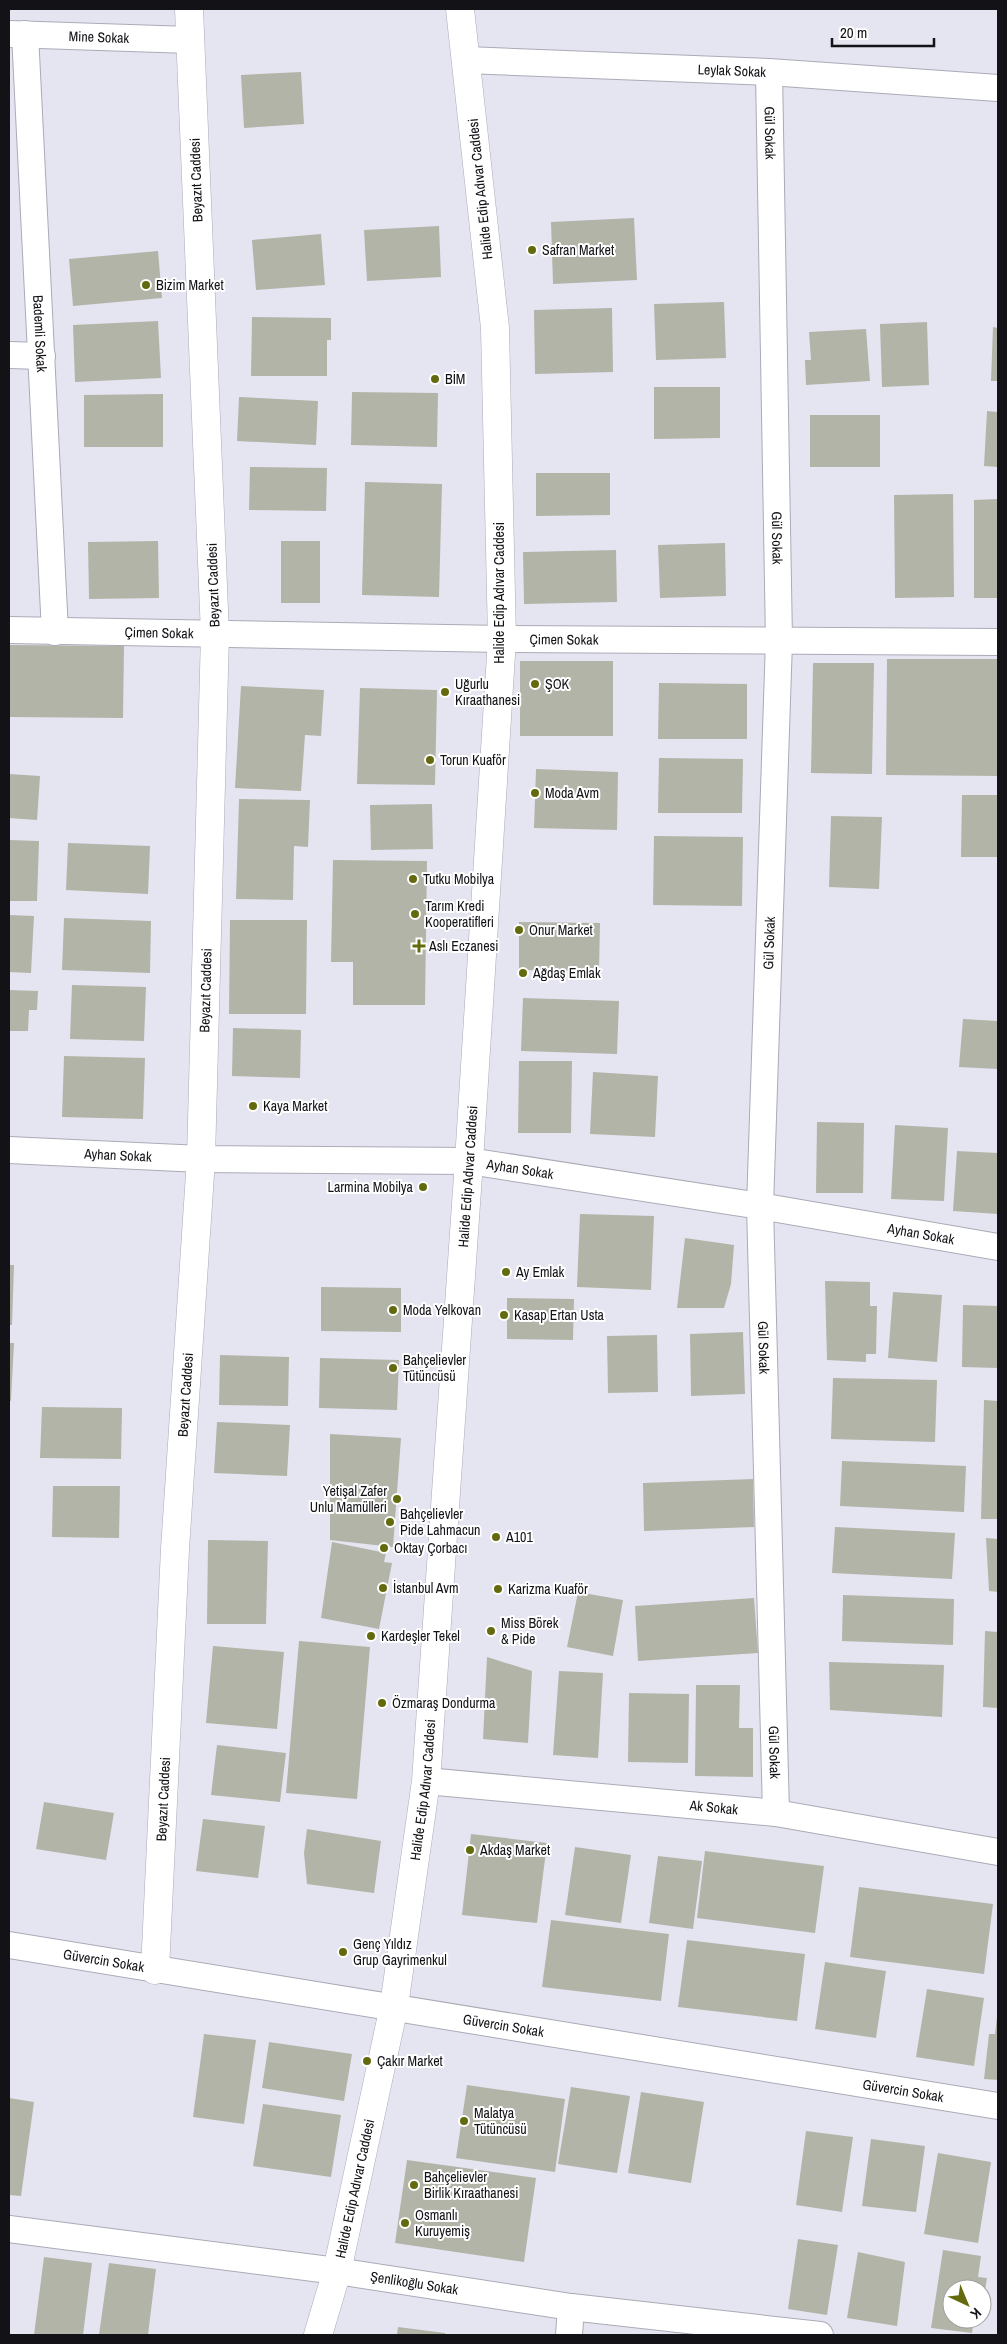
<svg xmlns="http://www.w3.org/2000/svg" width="1007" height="2344" font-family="'Archivo Narrow',sans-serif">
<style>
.building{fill:#b2b4a8}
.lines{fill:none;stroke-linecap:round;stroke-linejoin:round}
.minor-casing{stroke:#aaabb7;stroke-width:28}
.tertiary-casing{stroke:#aaabb7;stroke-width:29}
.minor{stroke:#fff;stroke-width:26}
.tertiary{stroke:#fff;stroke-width:28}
.poi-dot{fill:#636a0e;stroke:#fff;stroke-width:2}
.labels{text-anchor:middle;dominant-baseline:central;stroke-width:4;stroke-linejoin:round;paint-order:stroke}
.street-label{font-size:14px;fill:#121217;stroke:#fff}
.poi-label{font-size:14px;fill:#121217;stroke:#fff;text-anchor:start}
</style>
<rect width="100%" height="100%" fill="#e5e5f2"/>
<!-- building -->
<path class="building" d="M301,72L304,124L244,128L241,75Z
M634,218L637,280L553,284L551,222Z
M439,226L441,277L367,281L364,230Z
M321,234L325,285L256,290L252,240Z
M158,251L162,298L73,306L69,259Z
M724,302L726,358L656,360L654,304Z
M612,308L613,372L535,374L534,310Z
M252,317L331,318V340H327V376H251Z
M158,321L161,378L75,382L73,325Z
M927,322L929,385L882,387L880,324Z
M993,327L998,328V381H991Z
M866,329L870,381L806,385L805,360H811L809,332Z
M654,387H720V438L654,439Z
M352,392L438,393L437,447L351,445Z
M163,394V447H84V395Z
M239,397L318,401L316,445L237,441Z
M987,411L998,412V467L984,466Z
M810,415H880V467H810Z
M250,467L327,468L326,511L249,510Z
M536,473H610V515L536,516Z
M365,482L442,484L439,597L362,595Z
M953,494L954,597L895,598L894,495Z
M998,499V598H974V500Z
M158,541L159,598L89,599L88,542Z
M281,541H320V603H281Z
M725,543L726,596L660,598L658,545Z
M616,550L617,602L524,604L523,552Z
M9,645L124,646L123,718L9,717Z
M887,659H998V776L886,775Z
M520,661H613V736H520Z
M813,663H874L872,774L811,773Z
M659,683L747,684V739H658Z
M241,686L324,690L321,736L305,735L301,791L235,788Z
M360,688L437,690L435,785L357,784Z
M659,758L743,759L742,813H658Z
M536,769L618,772L617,830L534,828Z
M9,774L40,776L37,820L9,818Z
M962,795H998V857H961Z
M239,799L310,800L308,847L294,846L293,900L236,899Z
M432,804L433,849L371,850L370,805Z
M831,816L882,817L879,889L829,887Z
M654,836L743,837L742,906L653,905Z
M9,840L39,841L37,901H9Z
M68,843L150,846L148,894L66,890Z
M333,860L427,861L425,1005H353V962H331Z
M9,915L34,916L31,973L9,972Z
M64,918L151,921L150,973L62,970Z
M230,920H307L306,1014H229Z
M519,922L600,923L599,971L519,970Z
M72,985L146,987L144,1041L70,1039Z
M9,990L38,991L37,1010H29L28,1031H9Z
M523,998L619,1001L617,1054L521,1051Z
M963,1019L998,1021V1069L959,1067Z
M233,1028L301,1030L300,1078L232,1076Z
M64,1056L145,1058L143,1119L62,1117Z
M519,1061H572L571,1133H518Z
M593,1072L658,1076L655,1137L590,1134Z
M817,1122L864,1123L863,1193H816Z
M895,1125L948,1128L944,1201L891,1199Z
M957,1151L998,1153V1214L953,1211Z
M580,1214L654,1216L651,1290L577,1287Z
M685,1238L734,1245L731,1284L724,1308H677Z
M9,1265H14L12,1325H9Z
M825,1281L870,1282V1306H877L876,1354H866V1362L827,1360Z
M321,1287L401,1288V1332L321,1331Z
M893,1292L942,1295L937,1362L888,1358Z
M507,1298L574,1299L573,1340L507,1339Z
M963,1305L998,1306V1368L962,1367Z
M743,1332L745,1394L691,1396L690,1334Z
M657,1335L658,1392L608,1393L607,1336Z
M9,1343H14L11,1401H9Z
M220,1355L289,1357L288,1406L219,1405Z
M320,1358L399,1360L397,1410L319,1408Z
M833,1378L937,1380L935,1442L831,1439Z
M984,1400L998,1401V1519H981Z
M42,1407L122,1408L121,1459L40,1458Z
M217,1422L290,1425L287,1476L214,1473Z
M330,1434L401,1438L393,1547L330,1540Z
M842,1461L966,1466L964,1512L840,1506Z
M753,1479L754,1527L644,1531L643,1483Z
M53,1486H120L119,1538L52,1537Z
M835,1527L955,1533L952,1579L832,1573Z
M986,1538L998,1539V1592L989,1591Z
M208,1540L268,1541L266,1624H207Z
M332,1542L386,1553L384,1562L392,1563L379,1629L321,1618Z
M578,1592L623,1600L613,1656L567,1647Z
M843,1595L954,1599L953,1645L842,1641Z
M754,1598L758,1653L638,1661L635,1606Z
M985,1631L998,1632V1708L983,1707Z
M299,1641L370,1647L357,1799L286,1793Z
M213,1646L284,1652L277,1729L206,1723Z
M487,1657L532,1671L528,1743L483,1739Z
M829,1662L944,1665L942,1717L830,1710Z
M559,1671L603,1673L598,1758L553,1755Z
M696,1685H740L739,1728H753V1777L695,1776Z
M629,1693L689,1694L688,1763L628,1762Z
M217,1745L286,1753L280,1802L211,1795Z
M44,1802L114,1813L106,1860L36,1849Z
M203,1819L265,1826L258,1878L196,1871Z
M307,1829L381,1841L374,1893L307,1884L304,1853Z
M471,1834L547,1843L537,1923L462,1915Z
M575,1847L631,1855L621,1923L565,1915Z
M705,1851L824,1866L815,1933L697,1918Z
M658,1856L702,1861L693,1929L649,1923Z
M859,1887L993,1904L984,1974L850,1957Z
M551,1920L669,1934L661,2001L542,1987Z
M687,1940L805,1954L797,2021L678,2007Z
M825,1962L886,1971L876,2038L815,2029Z
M927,1989L984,1998L974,2066L916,2057Z
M997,2017H998V2080L984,2079L989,2034H995Z
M204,2034L256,2040L244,2124L193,2117Z
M269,2042L352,2054L344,2101L262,2088Z
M467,2085L565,2099L555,2172L456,2158Z
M571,2087L630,2096L617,2173L558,2164Z
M641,2092L704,2102L691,2183L628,2173Z
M9,2098L34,2102L21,2196L9,2195Z
M263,2104L341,2115L331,2177L253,2166Z
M806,2131L853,2137L842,2212L796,2205Z
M871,2139L925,2146L916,2212L862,2206Z
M938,2153L991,2162L978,2243L924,2234Z
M407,2160L536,2178L524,2262L395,2243Z
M798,2239L838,2245L827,2315L788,2309Z
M943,2250L981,2256L978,2277L987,2278L983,2302L982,2289H952V2319H974L972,2333L931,2328Z
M858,2252L905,2262L897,2326L847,2318Z
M44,2257L92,2263L83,2335H34Z
M109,2263L156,2269L148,2335H99Z
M398,2327L445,2333V2335H397Z"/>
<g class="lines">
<defs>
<g id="minor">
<path id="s1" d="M9,34L190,40"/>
<path id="s2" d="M25,34L55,632"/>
<path id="s3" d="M466,60L769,72L998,88"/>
<path id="s4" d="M769,72L779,641L760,1206L776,1813"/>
<path d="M9,355L42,356"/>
<path id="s5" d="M9,630L502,639L998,642"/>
<path id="s6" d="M9,1150L201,1159L469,1161L760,1206L998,1247"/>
<path id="s7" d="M426,1781L776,1813L998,1852"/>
<path id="s8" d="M9,1945L998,2106"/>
<path id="s9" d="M9,2229L337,2271L571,2307L820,2335"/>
<path d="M569,2335L571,2307"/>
</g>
<g id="tertiary">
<path id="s10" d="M155,1970L175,1549L201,1159L215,634L189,9"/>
<path id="s11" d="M318,2335L337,2271L394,2006L426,1781L469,1161L502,639L495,328L460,9"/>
</g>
</defs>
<!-- minor casing -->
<use href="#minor" class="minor-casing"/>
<!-- tertiary casing -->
<use href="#tertiary" class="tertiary-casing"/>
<!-- minor -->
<use href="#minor" class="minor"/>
<!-- tertiary -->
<use href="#tertiary" class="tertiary"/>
</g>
<!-- markers -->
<g class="poi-dot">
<circle cx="532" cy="250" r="5"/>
<circle cx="146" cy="285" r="5"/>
<circle cx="435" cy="379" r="5"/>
<circle cx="535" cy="684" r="5"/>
<circle cx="445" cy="692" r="5"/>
<circle cx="430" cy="760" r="5"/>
<circle cx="535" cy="793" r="5"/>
<circle cx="413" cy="879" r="5"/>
<circle cx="415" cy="914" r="5"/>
<circle cx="519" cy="930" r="5"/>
<path d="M416.5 938.5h5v5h5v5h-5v5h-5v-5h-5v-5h5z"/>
<circle cx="523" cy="973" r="5"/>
<circle cx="253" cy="1106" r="5"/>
<circle cx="423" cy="1187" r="5"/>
<circle cx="506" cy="1272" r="5"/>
<circle cx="393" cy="1310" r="5"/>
<circle cx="504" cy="1315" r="5"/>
<circle cx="393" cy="1368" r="5"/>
<circle cx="397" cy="1499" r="5"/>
<circle cx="390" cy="1522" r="5"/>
<circle cx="496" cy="1537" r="5"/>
<circle cx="384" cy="1548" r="5"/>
<circle cx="383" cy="1588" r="5"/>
<circle cx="498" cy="1589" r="5"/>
<circle cx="491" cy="1631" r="5"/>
<circle cx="371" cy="1636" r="5"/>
<circle cx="382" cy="1703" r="5"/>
<circle cx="470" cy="1850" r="5"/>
<circle cx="343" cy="1952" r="5"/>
<circle cx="367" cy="2061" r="5"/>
<circle cx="464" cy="2121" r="5"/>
<circle cx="414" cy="2185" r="5"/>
<circle cx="405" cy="2223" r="5"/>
</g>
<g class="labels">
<!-- street labels -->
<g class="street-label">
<text stroke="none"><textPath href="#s1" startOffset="90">Mine Sokak</textPath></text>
<text stroke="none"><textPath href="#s3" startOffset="266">Leylak Sokak</textPath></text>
<text stroke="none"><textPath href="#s4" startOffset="61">Gül Sokak</textPath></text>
<text transform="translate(196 180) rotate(-92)">Beyazıt Caddesi</text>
<text transform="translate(480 189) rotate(-96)">Halide Edip Adıvar Caddesi</text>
<text stroke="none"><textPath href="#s2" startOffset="300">Bademli Sokak</textPath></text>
<text stroke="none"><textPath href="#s4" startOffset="466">Gül Sokak</textPath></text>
<text transform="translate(213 585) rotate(-92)">Beyazıt Caddesi</text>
<text transform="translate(499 593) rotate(-90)">Halide Edip Adıvar Caddesi</text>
<text stroke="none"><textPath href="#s5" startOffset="150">Çimen Sokak</textPath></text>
<text stroke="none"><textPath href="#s5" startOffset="555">Çimen Sokak</textPath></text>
<text transform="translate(769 943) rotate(-88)">Gül Sokak</text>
<text stroke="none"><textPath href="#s10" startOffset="981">Beyazıt Caddesi</textPath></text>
<text stroke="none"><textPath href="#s6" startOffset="109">Ayhan Sokak</textPath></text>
<text stroke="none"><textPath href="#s6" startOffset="512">Ayhan Sokak</textPath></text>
<text stroke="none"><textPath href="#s11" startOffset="1171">Halide Edip Adıvar Caddesi</textPath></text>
<text stroke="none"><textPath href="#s6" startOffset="918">Ayhan Sokak</textPath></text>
<text stroke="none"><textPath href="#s4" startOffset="1276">Gül Sokak</textPath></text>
<text stroke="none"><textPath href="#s10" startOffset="576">Beyazıt Caddesi</textPath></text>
<text stroke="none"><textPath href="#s4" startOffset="1681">Gül Sokak</textPath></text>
<text stroke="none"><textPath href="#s11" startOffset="556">Halide Edip Adıvar Caddesi</textPath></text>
<text stroke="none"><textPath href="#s10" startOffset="171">Beyazıt Caddesi</textPath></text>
<text stroke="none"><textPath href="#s7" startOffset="289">Ak Sokak</textPath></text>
<text stroke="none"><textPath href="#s8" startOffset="96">Güvercin Sokak</textPath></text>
<text stroke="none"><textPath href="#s8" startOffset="501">Güvercin Sokak</textPath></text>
<text stroke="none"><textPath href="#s8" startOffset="906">Güvercin Sokak</textPath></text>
<text stroke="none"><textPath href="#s11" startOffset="151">Halide Edip Adıvar Caddesi</textPath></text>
<text stroke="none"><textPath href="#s9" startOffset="409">Şenlikoğlu Sokak</textPath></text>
</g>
<!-- poi labels -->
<g class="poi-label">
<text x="542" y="250">Safran Market</text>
<text x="156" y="285">Bizim Market</text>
<text x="445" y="379">BİM</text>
<text x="455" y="684">Uğurlu<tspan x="455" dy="16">Kıraathanesi</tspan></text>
<text x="545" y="684">ŞOK</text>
<text x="440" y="760">Torun Kuaför</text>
<text x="545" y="793">Moda Avm</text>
<text x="423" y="879">Tutku Mobilya</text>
<text x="425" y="906">Tarım Kredi<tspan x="425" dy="16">Kooperatifleri</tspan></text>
<text x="529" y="930">Onur Market</text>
<text x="429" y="946">Aslı Eczanesi</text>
<text x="533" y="973">Ağdaş Emlak</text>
<text x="263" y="1106">Kaya Market</text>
<text x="413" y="1187" text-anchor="end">Larmina Mobilya</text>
<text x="516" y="1272">Ay Emlak</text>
<text x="403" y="1310">Moda Yelkovan</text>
<text x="514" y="1315">Kasap Ertan Usta</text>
<text x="403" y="1360">Bahçelievler<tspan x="403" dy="16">Tütüncüsü</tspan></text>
<text x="387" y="1491" text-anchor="end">Yetişal Zafer<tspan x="387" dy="16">Unlu Mamülleri</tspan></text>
<text x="400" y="1514">Bahçelievler<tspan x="400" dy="16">Pide Lahmacun</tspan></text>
<text x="506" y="1537">A101</text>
<text x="394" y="1548">Oktay Çorbacı</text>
<text x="393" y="1588">İstanbul Avm</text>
<text x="508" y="1589">Karizma Kuaför</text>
<text x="501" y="1623">Miss Börek<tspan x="501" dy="16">&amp; Pide</tspan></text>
<text x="381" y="1636">Kardeşler Tekel</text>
<text x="392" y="1703">Özmaraş Dondurma</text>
<text x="480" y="1850">Akdaş Market</text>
<text x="353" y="1944">Genç Yıldız<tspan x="353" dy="16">Grup Gayrimenkul</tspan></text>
<text x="377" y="2061">Çakır Market</text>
<text x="474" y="2113">Malatya<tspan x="474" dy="16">Tütüncüsü</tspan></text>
<text x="424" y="2177">Bahçelievler<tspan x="424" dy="16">Birlik Kıraathanesi</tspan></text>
<text x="415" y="2215">Osmanlı<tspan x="415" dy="16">Kuruyemiş</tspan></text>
</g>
</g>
<!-- border -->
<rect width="1007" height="2344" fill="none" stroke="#121217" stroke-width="20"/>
<!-- north arrow -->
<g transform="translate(967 2304) rotate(136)"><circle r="24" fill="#ffffff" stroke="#a0a0a2"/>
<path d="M0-4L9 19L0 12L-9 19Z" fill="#636a0e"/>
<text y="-8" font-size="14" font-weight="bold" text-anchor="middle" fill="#121217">K</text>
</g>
<!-- scale -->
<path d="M832 38v8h102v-8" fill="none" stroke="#121217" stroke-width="2.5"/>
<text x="840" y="38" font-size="15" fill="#121217" stroke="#ffffff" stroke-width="4" paint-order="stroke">20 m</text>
</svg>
